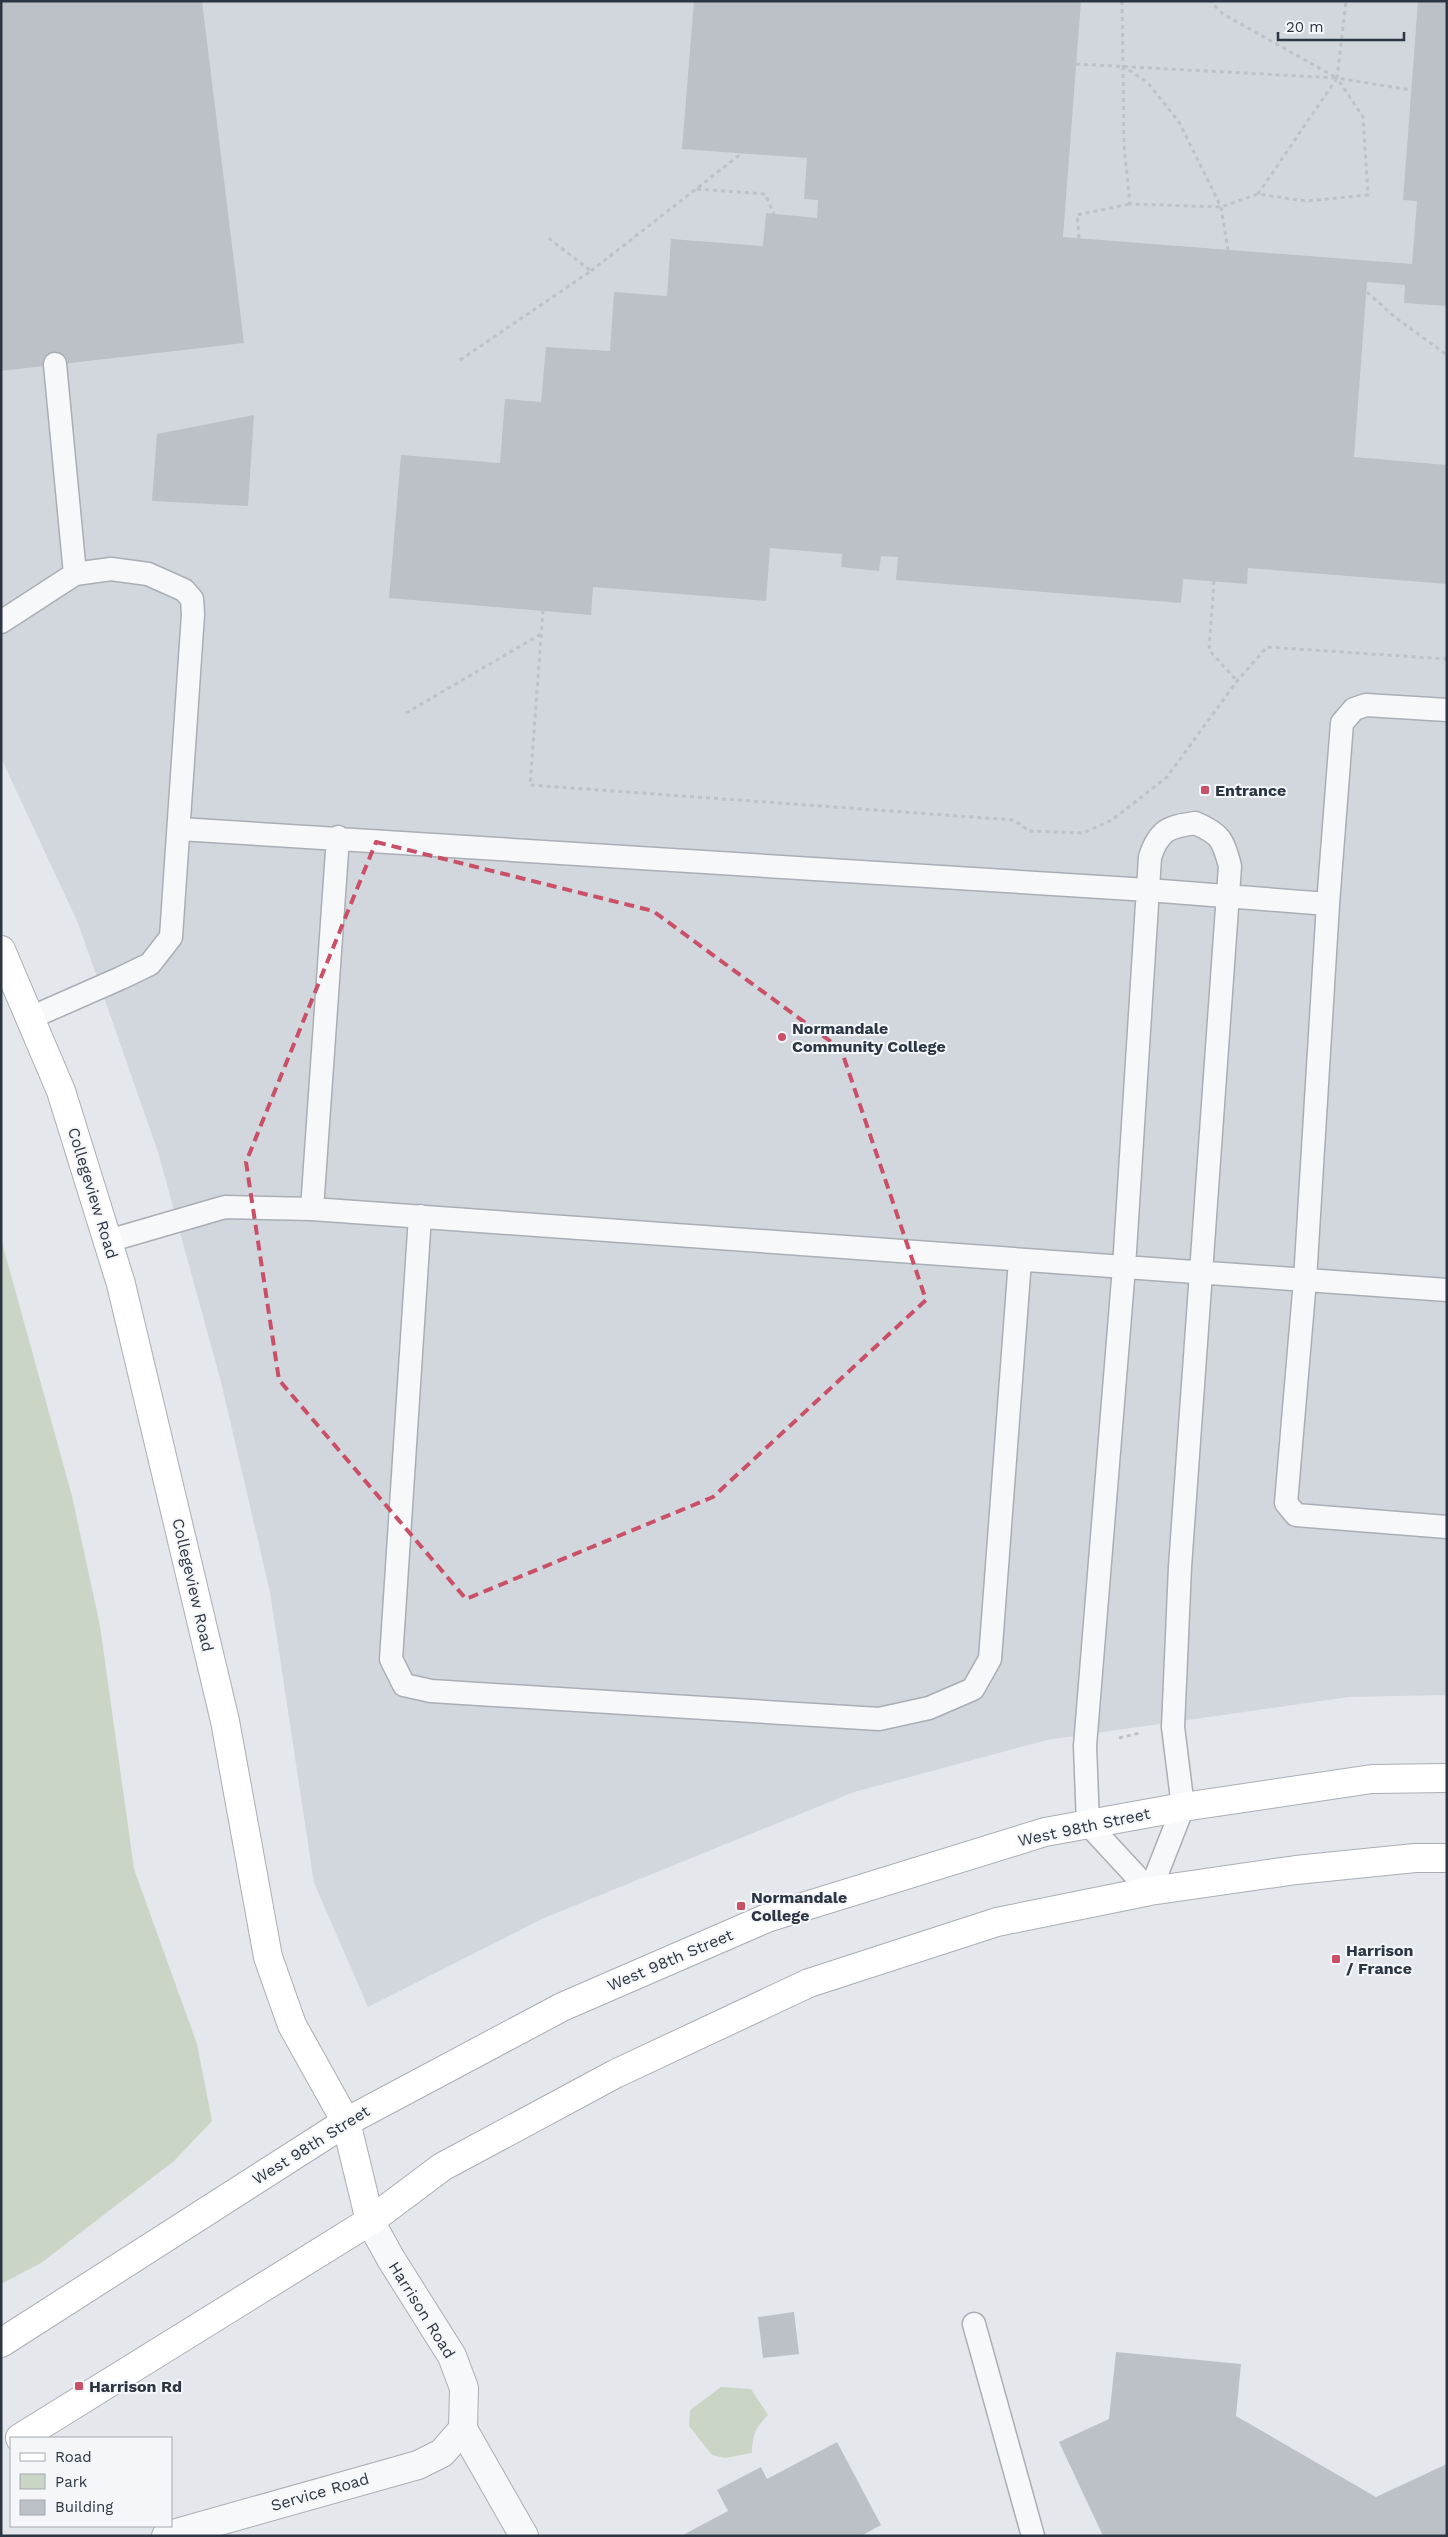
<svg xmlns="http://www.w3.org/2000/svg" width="1448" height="2537" font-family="'Work Sans',sans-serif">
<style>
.built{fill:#d2d7dd}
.green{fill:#cad5c6}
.building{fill:#bcc1c8}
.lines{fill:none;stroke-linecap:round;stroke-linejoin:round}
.lane-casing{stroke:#a9aeb5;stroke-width:25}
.street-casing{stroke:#a9aeb5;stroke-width:30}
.secondary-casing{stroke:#a9aeb5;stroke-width:30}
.path{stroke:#bec2c7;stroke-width:3;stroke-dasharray:4 4;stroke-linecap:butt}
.lane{stroke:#f7f8fa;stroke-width:22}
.street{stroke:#f7f8fa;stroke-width:28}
.secondary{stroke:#fff;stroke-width:28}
.marked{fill:none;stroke:#ca5068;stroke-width:4;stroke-dasharray:10 6;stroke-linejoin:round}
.poi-dot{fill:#ca5068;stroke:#f4f6f9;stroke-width:2}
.labels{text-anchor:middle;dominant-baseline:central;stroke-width:4;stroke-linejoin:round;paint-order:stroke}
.poi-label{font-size:16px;font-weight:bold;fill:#2c3643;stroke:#f4f6f9;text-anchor:start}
.street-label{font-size:16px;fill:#2c3643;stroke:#f4f6f9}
</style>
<rect width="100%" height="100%" fill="#e4e7eb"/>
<!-- built -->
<path class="built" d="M1,1H1447V1695L1349,1697L1047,1740L854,1792L544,1918L368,2007L314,1883L270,1592L221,1382L158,1152L78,923L1,758Z"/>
<!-- green -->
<path class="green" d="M1,1239L72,1496L100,1626L134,1869L197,2044L212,2121L174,2161L41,2263L1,2284Z
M721,2387L751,2389L768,2415C756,2427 752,2435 752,2453L725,2458L712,2455L689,2426L690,2410Z"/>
<!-- building -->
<path class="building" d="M1,1H202L244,343L1,371Z
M694,1H1081L1063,237L1412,264L1417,201L1403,200L1418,1H1447V306L1404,303L1405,285L1367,282L1354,457L1447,465V584L1248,568L1247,584L1183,579L1181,603L896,580L898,557L881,556L879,571L841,567L842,554L770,548L766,601L593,587L591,615L389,598L401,455L500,463L505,399L541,402L546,347L610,351L614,292L667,296L671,239L763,246L766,213L817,218L818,200L804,199L807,158L682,149Z
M254,415L248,506L152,501L157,434Z
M794,2312L799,2354L763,2358L758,2317Z
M1116,2352L1241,2364L1236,2416L1376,2497L1447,2464V2536H1103L1059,2442L1109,2419Z
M837,2442L881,2525L861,2536H681L728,2511L717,2490L761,2467L767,2479Z"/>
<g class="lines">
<defs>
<path id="lane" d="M55,364L75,574
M1,622L75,574L111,569L148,574L184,590L192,599L193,614L171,937L150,964L121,978L30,1018
M1195,823C1221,834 1223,840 1230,866L1180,1567L1173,1727L1183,1807L1150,1891L1088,1824L1085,1746L1124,1267L1150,857C1159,830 1168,827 1195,823Z
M180,829L1148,890L1328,904L1342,723L1354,709L1366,705L1447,710
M1328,904L1305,1280L1286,1503L1296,1515L1447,1527
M312,1209L338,837
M420,1216L391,1659L404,1685L431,1691L879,1719L929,1708L973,1689L990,1659L1020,1260
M108,1241L225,1207L312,1209L1447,1290
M974,2324L1033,2536"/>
<path id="street" d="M370,2221L391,2259L452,2356L464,2388L463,2429L524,2536
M166,2536L418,2465L442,2453L463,2429"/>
<path id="secondary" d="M1,950L61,1091L121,1284L225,1721L268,1957L292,2025L346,2122L370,2221
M1,2343L346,2122L562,2007L767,1918L1045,1832L1183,1807L1372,1779L1447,1778
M20,2438L370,2221L442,2167L615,2074L809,1983L997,1922L1150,1891L1296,1870L1415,1858H1447"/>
</defs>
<!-- lane casing -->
<use href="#lane" class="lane-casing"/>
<!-- street casing -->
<use href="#street" class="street-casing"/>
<!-- secondary casing -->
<use href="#secondary" class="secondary-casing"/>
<!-- path -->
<path class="path" d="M1122,1L1123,66L1148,83L1179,122L1221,207L1228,250
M1076,64L1337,78L1223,14L1210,1
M1123,66L1124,146L1130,204L1221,207L1258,194L1306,201L1368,195L1363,117L1337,78L1346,1
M697,189L765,194L774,214
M1258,194L1337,78L1411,90
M1079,238L1077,215L1130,204
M591,271L742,153
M1367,292L1396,318L1447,355
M460,360L591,271L547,237
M1214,581L1209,650L1237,681
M543,610L530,785L1014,820L1029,831L1083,833L1112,820L1167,777L1237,681L1267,647L1447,659
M406,713L541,634
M1119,1738L1140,1733"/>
<!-- lane -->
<use href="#lane" class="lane"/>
<!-- street -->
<use href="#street" class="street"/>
<!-- secondary -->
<use href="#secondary" class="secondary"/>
</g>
<!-- marked area -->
<path class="marked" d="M376,842L653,911L841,1049L926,1300L713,1497L466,1599L279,1380L246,1162Z"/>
<!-- markers -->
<g class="poi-dot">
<rect x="1200" y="785" width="10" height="10" rx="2.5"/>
<circle cx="782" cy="1037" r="5"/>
<rect x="736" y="1901" width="10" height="10" rx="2.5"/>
<rect x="1331" y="1954" width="10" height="10" rx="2.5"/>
<rect x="74" y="2381" width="10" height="10" rx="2.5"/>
</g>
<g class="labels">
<!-- poi labels -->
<g class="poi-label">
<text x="1215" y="790">Entrance</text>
<text x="792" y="1028">Normandale<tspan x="792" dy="18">Community College</tspan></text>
<text x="751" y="1897">Normandale<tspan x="751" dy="18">College</tspan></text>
<text x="1346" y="1950">Harrison<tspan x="1346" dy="18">/ France</tspan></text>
<text x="89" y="2386">Harrison Rd</text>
</g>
<!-- street labels -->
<g class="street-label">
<text transform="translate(93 1193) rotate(73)">Collegeview Road</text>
<text transform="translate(193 1585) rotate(77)">Collegeview Road</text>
<text transform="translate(1084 1827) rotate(-12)">West 98th Street</text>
<text transform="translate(670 1960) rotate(-23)">West 98th Street</text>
<text transform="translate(311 2145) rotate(-32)">West 98th Street</text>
<text transform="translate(422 2310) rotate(58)">Harrison Road</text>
<text transform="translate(320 2492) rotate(-16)">Service Road</text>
</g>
</g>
<!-- border -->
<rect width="1448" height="2537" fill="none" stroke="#2c3643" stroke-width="5"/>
<!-- legend -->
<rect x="10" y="2437" width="162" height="90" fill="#f4f6f9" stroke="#a4a9b0"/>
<rect x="20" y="2453" width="25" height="8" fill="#ffffff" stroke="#a4a9b0"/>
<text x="55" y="2462" font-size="15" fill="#2c3643">Road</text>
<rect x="20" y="2474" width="25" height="15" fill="#cad5c6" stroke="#a4a9b0"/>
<text x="55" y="2487" font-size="15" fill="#2c3643">Park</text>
<rect x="20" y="2500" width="25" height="15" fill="#bcc1c8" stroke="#a4a9b0"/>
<text x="55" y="2512" font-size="15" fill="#2c3643">Building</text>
<!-- scale -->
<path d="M1278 32v8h126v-8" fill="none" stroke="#2c3643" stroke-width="2.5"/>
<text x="1286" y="32" font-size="15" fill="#2c3643" stroke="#f4f6f9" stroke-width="4" paint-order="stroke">20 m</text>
</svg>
